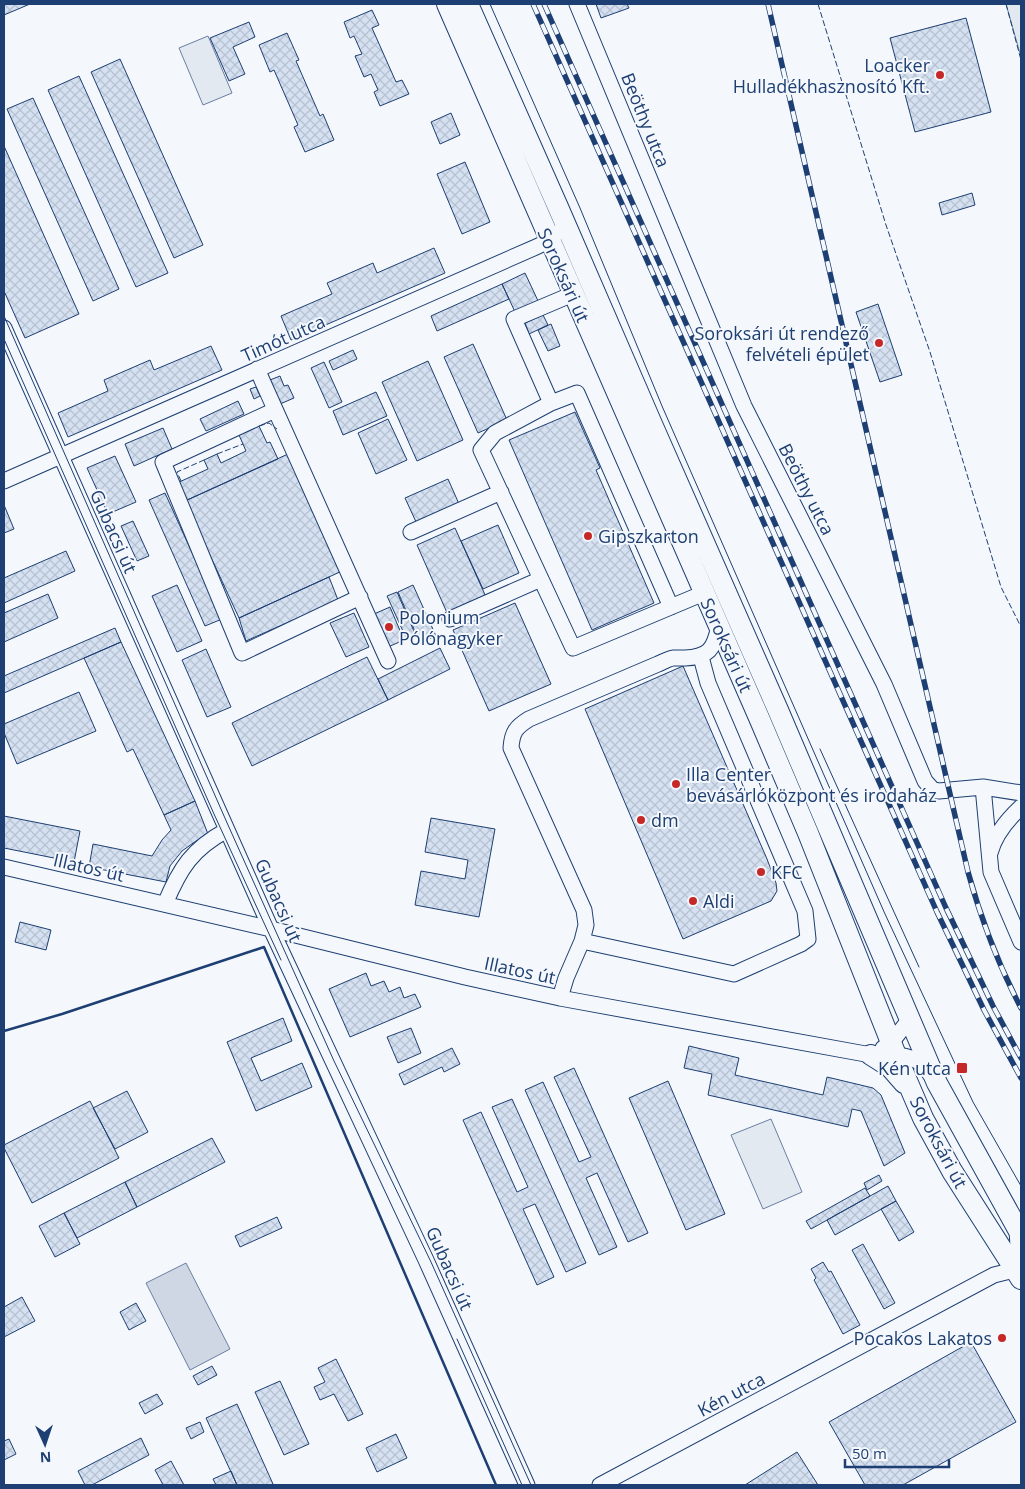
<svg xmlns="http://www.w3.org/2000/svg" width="1025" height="1489" font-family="'Open Sans',sans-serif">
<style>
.green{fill:#e3e9f0;stroke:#687fa3}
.water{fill:#cfd7e4;stroke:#687fa3}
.building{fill:url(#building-cross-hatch);stroke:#1d3f73}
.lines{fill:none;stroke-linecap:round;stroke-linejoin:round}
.minor-casing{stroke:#1d3f73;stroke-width:17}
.major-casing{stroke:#1d3f73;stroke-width:22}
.minor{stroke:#f4f7fb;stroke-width:15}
.major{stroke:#f4f7fb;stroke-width:20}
.tram{stroke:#1d3f73;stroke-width:1}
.rail-casing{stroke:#1d3f73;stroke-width:5.5}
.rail{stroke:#f4f7fb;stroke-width:4;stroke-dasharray:11;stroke-linecap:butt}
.fence{stroke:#1d3f73;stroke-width:1;stroke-dasharray:6 2.5;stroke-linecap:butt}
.wall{stroke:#1d3f73;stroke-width:2.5}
.poi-dot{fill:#c62828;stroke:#f4f7fb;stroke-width:2}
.labels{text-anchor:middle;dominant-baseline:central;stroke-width:4;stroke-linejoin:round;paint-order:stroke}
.poi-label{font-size:18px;fill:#1d3f73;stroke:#f4f7fb;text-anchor:start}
.street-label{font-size:18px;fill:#1d3f73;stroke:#f4f7fb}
</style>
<defs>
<pattern id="building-cross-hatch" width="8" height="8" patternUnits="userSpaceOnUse" patternTransform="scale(1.25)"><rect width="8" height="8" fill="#d5e0f0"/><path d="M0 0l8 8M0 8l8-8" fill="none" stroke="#b6c1d1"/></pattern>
</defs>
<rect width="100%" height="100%" fill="#f4f7fb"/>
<!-- green -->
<path class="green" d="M1006,4H1021V57Z
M208,36L232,93L203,105L179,48Z
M771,1119L802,1192L763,1209L731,1135Z"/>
<!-- water -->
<path class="water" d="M186,1263L230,1349L190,1370L146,1283Z"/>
<!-- building -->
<path class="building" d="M4,4H30L4,15Z
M596,4H627L629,8L601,18Z
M372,10L379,25L372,28L396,82L402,80L409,94L380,106L374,92L378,90L371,74L364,77L355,56L362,54L354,36L350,38L344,22Z
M966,18L991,112L915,132L890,38Z
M249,22L255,37L233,47L245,74L229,81L210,38Z
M287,33L299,60L296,61L320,116L323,114L334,140L305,152L294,127L298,125L274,70L270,72L259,45Z
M120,59L203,245L174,258L91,72Z
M79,76L168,273L136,287L48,90Z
M33,98L119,289L93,301L7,109Z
M451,113L460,135L440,144L431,122Z
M4,146L79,314L25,338L4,291Z
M465,162L490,222L462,234L437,174Z
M972,193L975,205L942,215L939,203Z
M434,248L445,273L291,340L281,316L332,294L327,283L373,263L377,273Z
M525,273L539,303L516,314L502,284Z
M502,284L509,299L437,331L431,316Z
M878,304L902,375L880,382L856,312Z
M543,315L548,325L529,334L525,323Z
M551,324L560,346L548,351L538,330Z
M473,344L507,420L478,433L444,357Z
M211,346L222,370L68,437L58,413L108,391L104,380L150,360L154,370Z
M353,350L357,359L333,370L329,361Z
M428,361L463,440L417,461L382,382Z
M324,362L342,402L329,408L311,368Z
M280,376L284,386L288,385L294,398L280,404L270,380Z
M256,387L260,396L254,399L250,389Z
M376,392L387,416L343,435L333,411Z
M238,401L244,414L206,431L200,419Z
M575,412L600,468L596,470L654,603L592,630L509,440Z
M388,419L407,460L376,474L358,433Z
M259,426L267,443L270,442L278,459L185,501L177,483L208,469L204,460L217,454L221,463L246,451L239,435Z
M163,428L172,449L134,466L125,444Z
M288,454L342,571L239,618L185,501Z
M115,456L136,502L108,514L87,468Z
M448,479L459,504L417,524L405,498Z
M165,493L222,619L205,626L149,500Z
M4,505L14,529L4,533Z
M133,521L149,556L137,561L121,526Z
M498,525L519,573L483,589L461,541Z
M455,528L486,597L448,615L417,545Z
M66,551L75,571L4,603V578Z
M329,577L338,600L246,641L239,618Z
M177,585L202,641L177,652L152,596Z
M413,585L436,636L420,643L398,592Z
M397,592L416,636L407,640L387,596Z
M48,594L58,618L4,642V613Z
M515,603L551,684L489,711L453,630Z
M390,607L404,640L388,647L374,614Z
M354,613L369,647L346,657L330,623Z
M115,628L121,642L4,693V676Z
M121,642L195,801L164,815L133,749L127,752L84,658Z
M440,648L450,669L388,700L378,679Z
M206,649L231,707L207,717L182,660Z
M367,657L388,700L252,766L232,723Z
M683,666L767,859L776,883L777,891L771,901L683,939L585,709Z
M79,692L96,731L17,764L4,733V724Z
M195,801L208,834L196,841L182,851L170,866L166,882L89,867L93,844L152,856L162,840L171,830L164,815Z
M4,816L80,831L74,862L4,848Z
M431,818L495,829L479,917L415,905L421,871L465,879L468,860L425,852Z
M20,922L51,930L46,950L15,942Z
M366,973L371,986L384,981L389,992L400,987L404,998L415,994L421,1007L350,1037L329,989Z
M283,1018L292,1041L251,1058L261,1081L302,1063L312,1087L256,1111L227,1042Z
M411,1028L421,1053L398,1063L387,1037Z
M689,1046L739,1058L735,1075L823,1095L827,1077L873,1088L881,1095L905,1153L884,1166L861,1111L852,1109L848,1127L708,1095L712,1074L684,1068Z
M452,1048L460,1064L444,1072L442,1067L404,1085L399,1074Z
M574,1068L648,1233L628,1242L597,1173L586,1178L617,1247L599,1255L525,1090L543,1082L579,1162L591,1157L554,1077Z
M668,1081L725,1214L686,1230L629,1098Z
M127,1091L148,1132L115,1149L93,1108Z
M512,1099L586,1263L566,1272L535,1204L523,1209L554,1277L537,1285L463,1120L481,1112L517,1192L528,1187L492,1107Z
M90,1101L119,1158L32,1203L4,1148V1145Z
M212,1138L225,1162L137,1207L125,1182Z
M879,1175L882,1181L867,1190L864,1183Z
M125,1182L137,1207L77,1238L64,1213Z
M888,1186L896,1201L835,1235L827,1220Z
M865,1188L870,1196L811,1229L806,1221Z
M896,1201L914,1232L899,1241L881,1209Z
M64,1213L80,1244L55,1257L39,1226Z
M277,1217L282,1228L240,1247L235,1236Z
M863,1244L895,1303L884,1309L852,1250Z
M823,1262L829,1272L831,1271L860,1325L843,1334L814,1280L816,1278L811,1269Z
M22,1297L35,1321L4,1337V1307Z
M136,1303L146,1321L129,1330L120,1312Z
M971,1342L1016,1422L903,1485H865L829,1422Z
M336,1359L363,1414L348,1421L334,1394L320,1400L314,1387L325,1382L318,1368Z
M212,1366L217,1375L198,1385L193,1376Z
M280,1381L309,1444L284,1455L255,1392Z
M157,1394L163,1404L145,1414L139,1403Z
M237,1404L273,1484L270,1485H237L206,1418Z
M200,1422L204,1432L191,1439L186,1428Z
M396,1434L407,1458L377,1472L366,1448Z
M141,1438L149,1455L92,1485H85L78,1471Z
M9,1439L16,1454L4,1460V1441Z
M797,1452L818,1485H745Z
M171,1461L184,1485H163L161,1481L155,1470Z
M231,1471L237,1485H216L213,1479Z"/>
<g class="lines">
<defs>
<path id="minor" d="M577,4L744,406L884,684L925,781L933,790L939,791L983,787L991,872L1021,942
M573,294L514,319L551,403L495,433L481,450L573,648L704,593
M4,328L271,929L426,1260L527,1485
M257,369L388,661
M551,403L577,393L671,607
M275,410L163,462L242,653L360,597
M4,481L536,247L549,241L556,233
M411,532L501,492
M450,619L541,579
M983,787L1021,793
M990,853C995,834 1007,820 1021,807
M4,867L271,929L465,977L560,998L871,1055C887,1055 905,1053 919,1062C924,1064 927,1070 930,1074
M165,904C180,868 192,849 227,830
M582,941L734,974L801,944L808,939L805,911L708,683L701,657
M560,998L566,978L582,941L586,925L584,910L511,748C512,732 516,727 529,719L658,664C663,662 668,659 673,658C677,658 681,658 685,658C709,657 714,649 719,626
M883,1048L891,1043L909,1020
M1014,1270L1018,1247L1017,1229
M600,1485L994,1275L1014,1270L1021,1271"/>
<path id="major" d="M447,4L760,720L808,833L896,1055L923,1118L952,1171L1021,1279
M468,4L558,207L652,424L778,710L937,1083L1021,1235
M871,1055L890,1067L904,1083"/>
</defs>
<!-- minor casing -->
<use href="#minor" class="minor-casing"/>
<!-- major casing -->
<use href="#major" class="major-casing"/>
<!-- minor -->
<use href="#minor" class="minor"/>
<!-- major -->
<use href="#major" class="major"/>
<!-- tram -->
<path class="tram" d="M490,4L580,208L662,406L885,914L973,1102L1021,1186
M4,316L228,825L334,1061L431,1262L531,1485
M4,339L214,814L281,960
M820,749L919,967
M457,1339L522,1485"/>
<defs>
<path id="rail" d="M533,4L937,912L984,1010L1021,1078
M544,4L946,908L993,1006L1021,1058
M768,4L968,872C981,919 998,964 1021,1008"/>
</defs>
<!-- rail casing -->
<use href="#rail" class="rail-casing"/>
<!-- rail -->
<use href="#rail" class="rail"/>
<!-- fence -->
<path class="fence" d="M818,4L886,225L930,352L1001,587L1021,627
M1006,4L1021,60
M259,426L269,423L277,429
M217,454L243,444
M181,481L177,472L204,460"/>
<!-- wall -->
<path class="wall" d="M4,1031L62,1014L264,947L496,1485"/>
</g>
<!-- markers -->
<g class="poi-dot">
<circle cx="940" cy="75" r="5"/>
<circle cx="879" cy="343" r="5"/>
<circle cx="588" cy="536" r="5"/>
<circle cx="389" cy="627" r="5"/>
<circle cx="676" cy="784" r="5"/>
<circle cx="641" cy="820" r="5"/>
<circle cx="761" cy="872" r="5"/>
<circle cx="693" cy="901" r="5"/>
<rect x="956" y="1062" width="12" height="12" rx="2.5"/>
<circle cx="1002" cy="1338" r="5"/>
</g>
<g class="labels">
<!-- poi labels -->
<g class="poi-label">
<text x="930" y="65" text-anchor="end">Loacker<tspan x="930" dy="21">Hulladékhasznosító Kft.</tspan></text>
<text x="869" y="333" text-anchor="end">Soroksári út rendező<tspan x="869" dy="21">felvételi épület</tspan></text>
<text x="598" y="536">Gipszkarton</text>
<text x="399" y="617">Polonium<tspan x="399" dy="21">Pólónagyker</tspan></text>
<text x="686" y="774">Illa Center<tspan x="686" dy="21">bevásárlóközpont és irodaház</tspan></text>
<text x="651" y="820">dm</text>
<text x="771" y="872">KFC</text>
<text x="703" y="901">Aldi</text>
<text x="951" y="1068" text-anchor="end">Kén utca</text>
<text x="992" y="1338" text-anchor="end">Pocakos Lakatos</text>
</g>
<!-- street labels -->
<g class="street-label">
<text transform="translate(646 120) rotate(68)">Beöthy utca</text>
<text transform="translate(564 275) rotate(66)">Soroksári út</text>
<text transform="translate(283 338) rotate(-24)">Timót utca</text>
<text transform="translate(807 489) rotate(63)">Beöthy utca</text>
<text transform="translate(114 531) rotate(66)">Gubacsi út</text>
<text transform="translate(727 645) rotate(66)">Soroksári út</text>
<text transform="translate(89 867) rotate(13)">Illatos út</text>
<text transform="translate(279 900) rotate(66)">Gubacsi út</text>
<text transform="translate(520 970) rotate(12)">Illatos út</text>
<text transform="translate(939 1142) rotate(62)">Soroksári út</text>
<text transform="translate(450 1268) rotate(66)">Gubacsi út</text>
<text transform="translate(731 1394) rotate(-28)">Kén utca</text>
</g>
</g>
<!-- border -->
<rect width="1025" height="1489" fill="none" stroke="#1d3f73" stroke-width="10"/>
<!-- north arrow -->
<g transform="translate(45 1444) rotate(177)" stroke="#f4f7fb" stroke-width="4" paint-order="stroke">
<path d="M0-4L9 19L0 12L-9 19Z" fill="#1d3f73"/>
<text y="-8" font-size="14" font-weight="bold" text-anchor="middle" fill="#1d3f73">N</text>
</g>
<!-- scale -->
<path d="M845 1459v8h104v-8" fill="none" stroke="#1d3f73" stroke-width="2.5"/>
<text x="852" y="1459" font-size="15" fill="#1d3f73" stroke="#f4f7fb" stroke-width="4" paint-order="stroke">50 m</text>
</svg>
